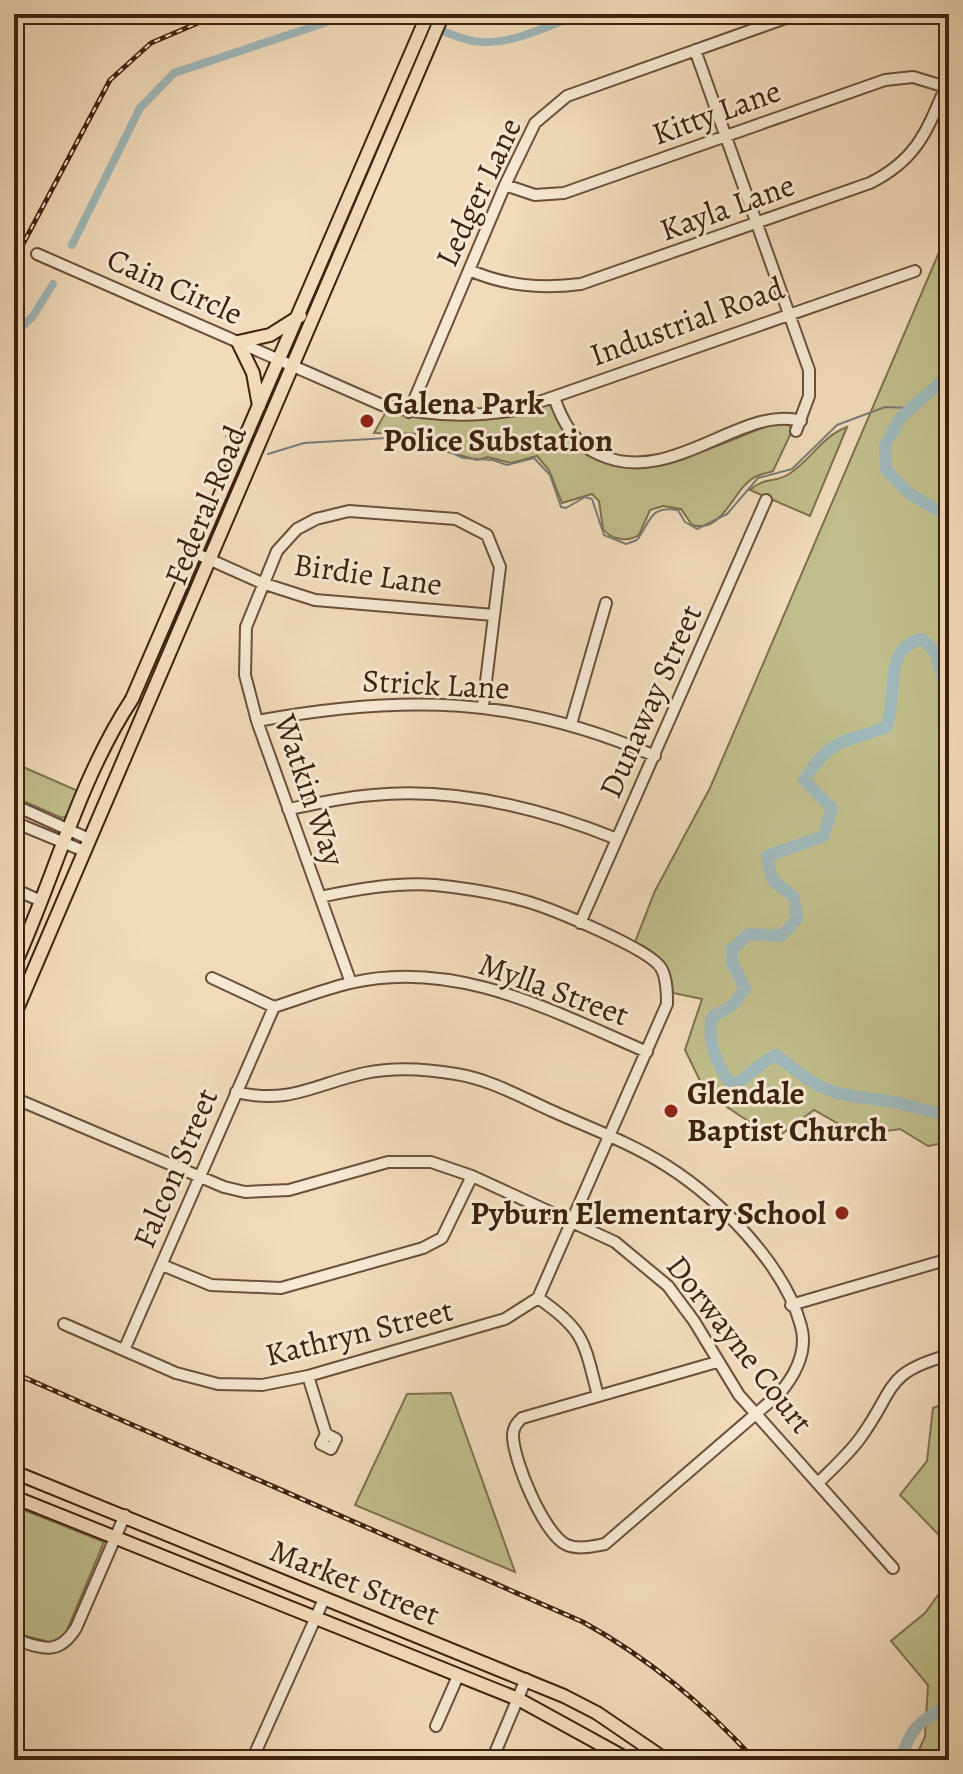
<svg xmlns="http://www.w3.org/2000/svg" width="963" height="1774" font-family="Alegreya,serif">
<style>
.green{fill:#c0be8c;stroke:#7f704e;stroke-width:2}
.lines{fill:none;stroke-linecap:round;stroke-linejoin:round}
.stream{stroke:#787c76;stroke-width:2}
.canal{stroke:#9fb8ba;stroke-width:8}
.river{stroke:#9fb8ba;stroke-width:12}
.minor-casing{stroke:#6b503a;stroke-width:14}
.major-casing{stroke:#3e220f;stroke-width:16}
.minor{stroke:#f6e8d3;stroke-width:10}
.major{stroke:#f1dbbb;stroke-width:12}
.rail-casing{stroke:#3e220f;stroke-width:5}
.rail{stroke:#f6e8d3;stroke-width:2;stroke-dasharray:6;stroke-linecap:butt}
.poi-dot{fill:#8f2418;stroke:#f6e8d3;stroke-width:3}
.labels{text-anchor:middle;dominant-baseline:central;stroke-width:6;stroke-linejoin:round;paint-order:stroke}
.street-label{font-size:32px;fill:#3e220f;stroke:#f6e8d3}
.poi-label{font-size:32px;font-weight:bold;fill:#3e220f;stroke:#f6e8d3;text-anchor:start}
</style>
<rect width="100%" height="100%" fill="#f1dbbb"/>
<filter id="stains"><feTurbulence type="fractalNoise" baseFrequency=".0025" numOctaves="4"/><feColorMatrix values="0 0 0 0 .2 0 0 0 0 .09 0 0 0 0 .02 0 0 0 .5 -.17"/></filter>
<radialGradient id="worn" r=".72"><stop offset=".6" stop-color="#630" stop-opacity="0"/><stop offset="1" stop-color="#630" stop-opacity=".3"/></radialGradient>
<!-- green -->
<path class="green" d="M949,229V1142L928,1146L900,1129L858,1135L814,1110L775,1139L706,1093L685,1050L702,999L673,993C671,967 658,952 635,942L655,891L710,788Z
M548,404C569,417 578,446 599,459C639,487 736,437 777,422L794,427L773,471C768,473 760,474 755,477C733,488 724,534 692,525L681,509L663,506L650,510L639,535C627,543 611,539 603,529L599,501L592,494L562,503L549,470L537,456L511,463L488,457L477,460L448,452L436,443L433,448L426,434L374,433L387,410L446,419Z
M847,427L810,516L750,490C763,477 776,483 789,474C811,460 822,436 847,427Z
M14,763L78,791L67,816L62,818L14,797Z
M451,1393L515,1572L355,1505L407,1394Z
M949,1402V1558L938,1534L900,1495L927,1461L933,1408Z
M14,1506L104,1542L66,1633L53,1643L14,1633Z
M949,1580V1760H914L925,1737L928,1685L891,1641L925,1613Z"/>
<g class="lines">
<!-- stream -->
<path class="stream" d="M226,436L236,440
M268,454L304,443L420,436L427,440L431,451L438,446L463,458L493,460L507,465L534,458L550,475L561,507L566,508L585,497L592,499L604,535L626,544L637,540C651,522 649,505 678,510L685,522L697,529L727,514L758,478L792,469L837,425L885,407L911,408"/>
<!-- canal -->
<path class="canal" d="M401,14C423,21 443,33 465,39C502,51 546,26 580,14
M72,245L140,108L174,73L351,14
M14,334L33,316L53,284"/>
<!-- river -->
<path class="river" d="M949,375L901,417L885,445L886,470L909,493L949,517
M949,699L935,652L922,639C881,647 899,698 886,727C841,745 834,735 804,780L832,808L824,836L767,856L772,880L794,897L797,919L781,936L749,934L732,949V963L745,988L733,1005L712,1017C707,1043 717,1065 732,1086C749,1077 760,1062 776,1055C824,1093 828,1094 888,1101C909,1104 927,1113 949,1114
M901,1760C910,1727 920,1721 949,1705"/>
<defs>
<path id="minor" d="M695,50L809,370V396L796,431
M505,185L535,195L564,193L885,80L913,77L946,87
M37,254L382,405C427,416 470,418 516,410L915,271
M469,270C506,286 541,289 581,284L870,183C920,158 928,127 949,79
M554,397C562,421 574,443 598,454C671,489 741,404 801,421
M409,412L505,185L535,123L567,96L797,14
M195,553L262,583L315,600L494,615
M257,721C403,694 518,696 655,756
M571,724L606,603
M14,805L89,839
M288,809C316,804 344,797 373,795C456,787 540,808 617,839
M14,822L84,851
M14,889L41,901
M580,923L766,500
M212,978L274,1007C299,999 325,989 350,983C456,958 552,1011 647,1052
M351,983L257,721L245,675L246,627L277,551L297,529L316,519L349,511L456,519L487,535L500,567L483,706
M236,1092C290,1105 315,1084 365,1073C394,1067 427,1069 456,1074C489,1079 521,1097 552,1111C590,1128 631,1143 667,1166C719,1199 785,1265 801,1326C808,1351 795,1375 780,1393L605,1544C593,1546 579,1550 567,1545C544,1535 512,1458 513,1434C514,1426 517,1423 522,1418L717,1362
M14,1098L224,1187L245,1192L289,1190L388,1162H431L472,1176L615,1242L668,1286L694,1321L739,1395L893,1568
M162,1265L211,1285L281,1288L423,1248L442,1238L472,1176
M538,1298C585,1330 584,1342 598,1396
M791,1305L949,1259
M64,1324L176,1373L218,1384L262,1385L308,1376L505,1319L538,1298L667,1004C667,993 667,978 661,968C650,949 550,908 525,901C496,893 465,888 435,885C397,882 357,889 320,897
M124,1350L274,1007
M308,1376L326,1434L321,1444L331,1449L336,1439L326,1434
M818,1483C833,1468 849,1454 861,1437C896,1389 883,1373 949,1355
M14,1639C41,1648 58,1657 76,1628L125,1515
M436,1726L458,1676
M252,1760L324,1599
M492,1760L526,1679"/>
<path id="major" d="M259,406L253,373L238,342L270,335L300,316
M14,966C54,879 79,779 132,699L428,14
M14,1016L443,14
M14,1472L564,1696L597,1713L666,1760
M14,1497L518,1699L629,1760"/>
</defs>
<!-- minor casing -->
<use href="#minor" class="minor-casing"/>
<!-- major casing -->
<use href="#major" class="major-casing"/>
<!-- minor -->
<use href="#minor" class="minor"/>
<!-- major -->
<use href="#major" class="major"/>
<defs>
<path id="rail" d="M14,261L110,80L151,43L219,14
M14,1373L583,1622C650,1659 703,1704 755,1760"/>
</defs>
<!-- rail casing -->
<use href="#rail" class="rail-casing"/>
<!-- rail -->
<use href="#rail" class="rail"/>
</g>
<!-- markers -->
<g class="poi-dot">
<circle cx="367" cy="421" r="8"/>
<circle cx="671" cy="1111" r="8"/>
<circle cx="842" cy="1213" r="8"/>
</g>
<g class="labels">
<!-- street labels -->
<g class="street-label">
<text transform="translate(716 112) rotate(-20)">Kitty Lane</text>
<text transform="translate(478 192) rotate(-65)">Ledger Lane</text>
<text transform="translate(727 207) rotate(-20)">Kayla Lane</text>
<text transform="translate(175 286) rotate(24)">Cain Circle</text>
<text transform="translate(687 321) rotate(-20)">Industrial Road</text>
<text transform="translate(205 505) rotate(-68)">Federal Road</text>
<text transform="translate(368 574) rotate(8)">Birdie Lane</text>
<text transform="translate(436 684) rotate(3)">Strick Lane</text>
<text transform="translate(650 701) rotate(-66)">Dunaway Street</text>
<text transform="translate(310 790) rotate(71)">Watkin Way</text>
<text transform="translate(554 989) rotate(20)">Mylla Street</text>
<text transform="translate(175 1168) rotate(-67)">Falcon Street</text>
<text transform="translate(359 1332) rotate(-14)">Kathryn Street</text>
<text transform="translate(740 1344) rotate(52)">Dorwayne Court</text>
<text transform="translate(355 1582) rotate(22)">Market Street</text>
</g>
<!-- poi labels -->
<g class="poi-label">
<text x="383" y="403">Galena Park<tspan x="383" dy="37">Police Substation</tspan></text>
<text x="687" y="1093">Glendale<tspan x="687" dy="37">Baptist Church</tspan></text>
<text x="826" y="1213" text-anchor="end">Pyburn Elementary School</text>
</g>
</g>
<!-- margin -->
<rect width="963" height="1774" fill="none" stroke="#f1dbbb" stroke-width="48"/>
<rect x="16" y="16" width="931" height="1742" fill="none" stroke="#3e220f" stroke-width="4"/>
<rect x="24" y="24" width="915" height="1726" fill="none" stroke="#3e220f" stroke-width="2"/>
<rect width="100%" height="100%" filter="url(#stains)"/>
<rect width="100%" height="100%" fill="url(#worn)"/>
</svg>
